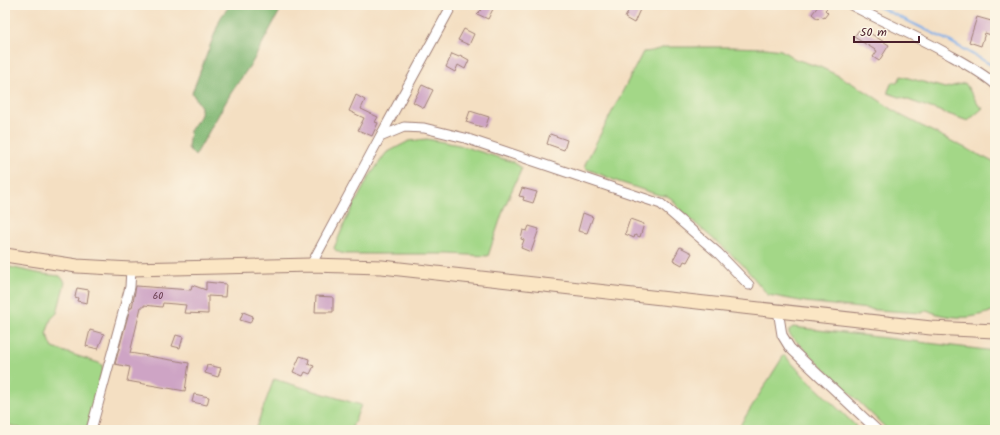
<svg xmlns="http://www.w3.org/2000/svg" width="1000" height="435" font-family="Kalam,sans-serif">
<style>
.green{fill:#a3d787;stroke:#767b59}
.forest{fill:#82b874;stroke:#666c50}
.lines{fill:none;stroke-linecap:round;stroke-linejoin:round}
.stream{stroke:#7fafea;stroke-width:2.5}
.building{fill:#cea4c5}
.street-casing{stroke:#9f7f76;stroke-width:11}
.secondary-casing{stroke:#9f7f76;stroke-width:15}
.street{stroke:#fff;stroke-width:9}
.secondary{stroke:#fbe6c4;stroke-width:13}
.labels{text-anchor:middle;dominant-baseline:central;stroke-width:3;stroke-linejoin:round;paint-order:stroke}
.number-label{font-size:10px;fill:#6b4052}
</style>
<rect width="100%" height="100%" fill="#fcf5e5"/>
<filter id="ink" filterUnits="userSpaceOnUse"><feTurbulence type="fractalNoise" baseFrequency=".025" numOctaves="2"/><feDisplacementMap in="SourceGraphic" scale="8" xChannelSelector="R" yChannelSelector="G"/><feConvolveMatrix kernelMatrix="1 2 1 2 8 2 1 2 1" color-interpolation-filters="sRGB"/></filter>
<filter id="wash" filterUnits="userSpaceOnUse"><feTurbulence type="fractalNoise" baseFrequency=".012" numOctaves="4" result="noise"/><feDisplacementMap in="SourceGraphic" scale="16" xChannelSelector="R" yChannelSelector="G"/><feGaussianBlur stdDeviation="0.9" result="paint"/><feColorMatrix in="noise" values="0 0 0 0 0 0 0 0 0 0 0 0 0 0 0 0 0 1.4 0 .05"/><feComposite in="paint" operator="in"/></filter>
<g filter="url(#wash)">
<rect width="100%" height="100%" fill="#f4dfc2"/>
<!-- green -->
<path class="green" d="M666,47H731L766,48L781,50L795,59L820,67L839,76L867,92L902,116L995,163V312C986,312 979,316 970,317C957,318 938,316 927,310L922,313L877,310L806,302L768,295L741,263L681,211L672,199L667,196L659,195L619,182L585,168V164L643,52C651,52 658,49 666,47Z
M901,76L945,88L965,83L979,106L983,108L968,121L888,93V91L892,82H898Z
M427,139L459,145L513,162L522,168L504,208L488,256L449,254H347C341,253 337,253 334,248L346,220L369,177L386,153L409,141Z
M5,266L42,274L60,276L65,282L57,313L51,319L46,334C50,339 50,343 53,348L99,363L102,365L103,369L98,385L95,401L87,430H26L5,424Z
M793,327L995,351V430H888L789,334V330Z
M784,355L805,377L856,426L852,430H737Z
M274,379L361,405L351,430H255Z"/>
<!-- forest -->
<path class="forest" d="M230,5H283L253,61L231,93L195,156L188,148L190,131L201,115V107L192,93L221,17Z"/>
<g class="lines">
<!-- stream -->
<path class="stream" d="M875,5L949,41L995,67"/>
</g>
<g id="blocks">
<!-- building -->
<path class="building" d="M486,5H495L488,19L477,14Z
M631,5H642L634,23L625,18Z
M819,5H830L825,10L828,13L824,18L821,16L818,19L812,14Z
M977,17L995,22L991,35L985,33L981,46L969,42Z
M464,29L474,34L469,45L458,40Z
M863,29L889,45L879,61L873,57L877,51L854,37L859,30L862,32Z
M452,54L459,57L460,55L469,60L465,69L458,65L455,72L446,67Z
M422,85L433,90L424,108L413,102Z
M356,95L365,100L361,109L378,117L375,122L378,123L372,136L358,130L364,118L349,111Z
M470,111L489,117L485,128L466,122Z
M550,134L567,140L564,150L547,144Z
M522,188L537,192L533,203L523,200L524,197L519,196Z
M583,213L593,217L587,233L578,231Z
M630,219L644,224L640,237L635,235L634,238L625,234Z
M529,226L539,229L531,252L521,248L524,240L521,239L523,230L527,231Z
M680,247L692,253L687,262L684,261L682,265L673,260Z
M206,282L226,284L225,297L208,296V314L184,313L186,305L163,303L162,307L144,305V307H141L130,353L189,363L185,391L127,381L130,367L115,364L130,308H132L136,286L191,290L192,285L206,290Z
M77,288L89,290L87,303L77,301L78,298L75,297Z
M316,296L333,297V312H315Z
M243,312L253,316L250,323L240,320Z
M90,330L104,334L98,349L86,346Z
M176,335L183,337L180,348L172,346Z
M300,356L309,359L308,364L314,366L310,374L305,372L303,376L293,372Z
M207,365L221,368L218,377L205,373Z
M194,394L209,397L207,405L192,402Z"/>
</g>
</g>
<g filter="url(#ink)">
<use href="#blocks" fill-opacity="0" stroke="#9f7f76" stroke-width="1"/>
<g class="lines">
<defs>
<path id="street" d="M851,5C883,22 916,36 948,54C964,63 981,72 995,84
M380,137L452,5
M311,265L380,137L404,127L424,128L465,138L661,204L718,253L749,285
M778,310L782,335L790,348L877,430
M91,430L130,287L131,269"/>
<path id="secondary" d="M5,255L77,266L131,269L311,265L382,267L931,328L995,331"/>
</defs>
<!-- street casing -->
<use href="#street" class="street-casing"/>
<!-- secondary casing -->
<use href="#secondary" class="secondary-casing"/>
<!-- street -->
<use href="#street" class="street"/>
<!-- secondary -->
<use href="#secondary" class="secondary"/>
</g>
</g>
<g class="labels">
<!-- number labels -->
<g class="number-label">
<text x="158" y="296">60</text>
</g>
</g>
<!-- margin -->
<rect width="1000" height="435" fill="none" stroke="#fcf5e5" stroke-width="20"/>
<!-- scale -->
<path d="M854 36v6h65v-6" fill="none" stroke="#4a1f2b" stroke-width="2"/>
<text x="860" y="36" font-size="12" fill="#4a1f2b" stroke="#fcf5e5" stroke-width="3" paint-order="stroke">50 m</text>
</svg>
